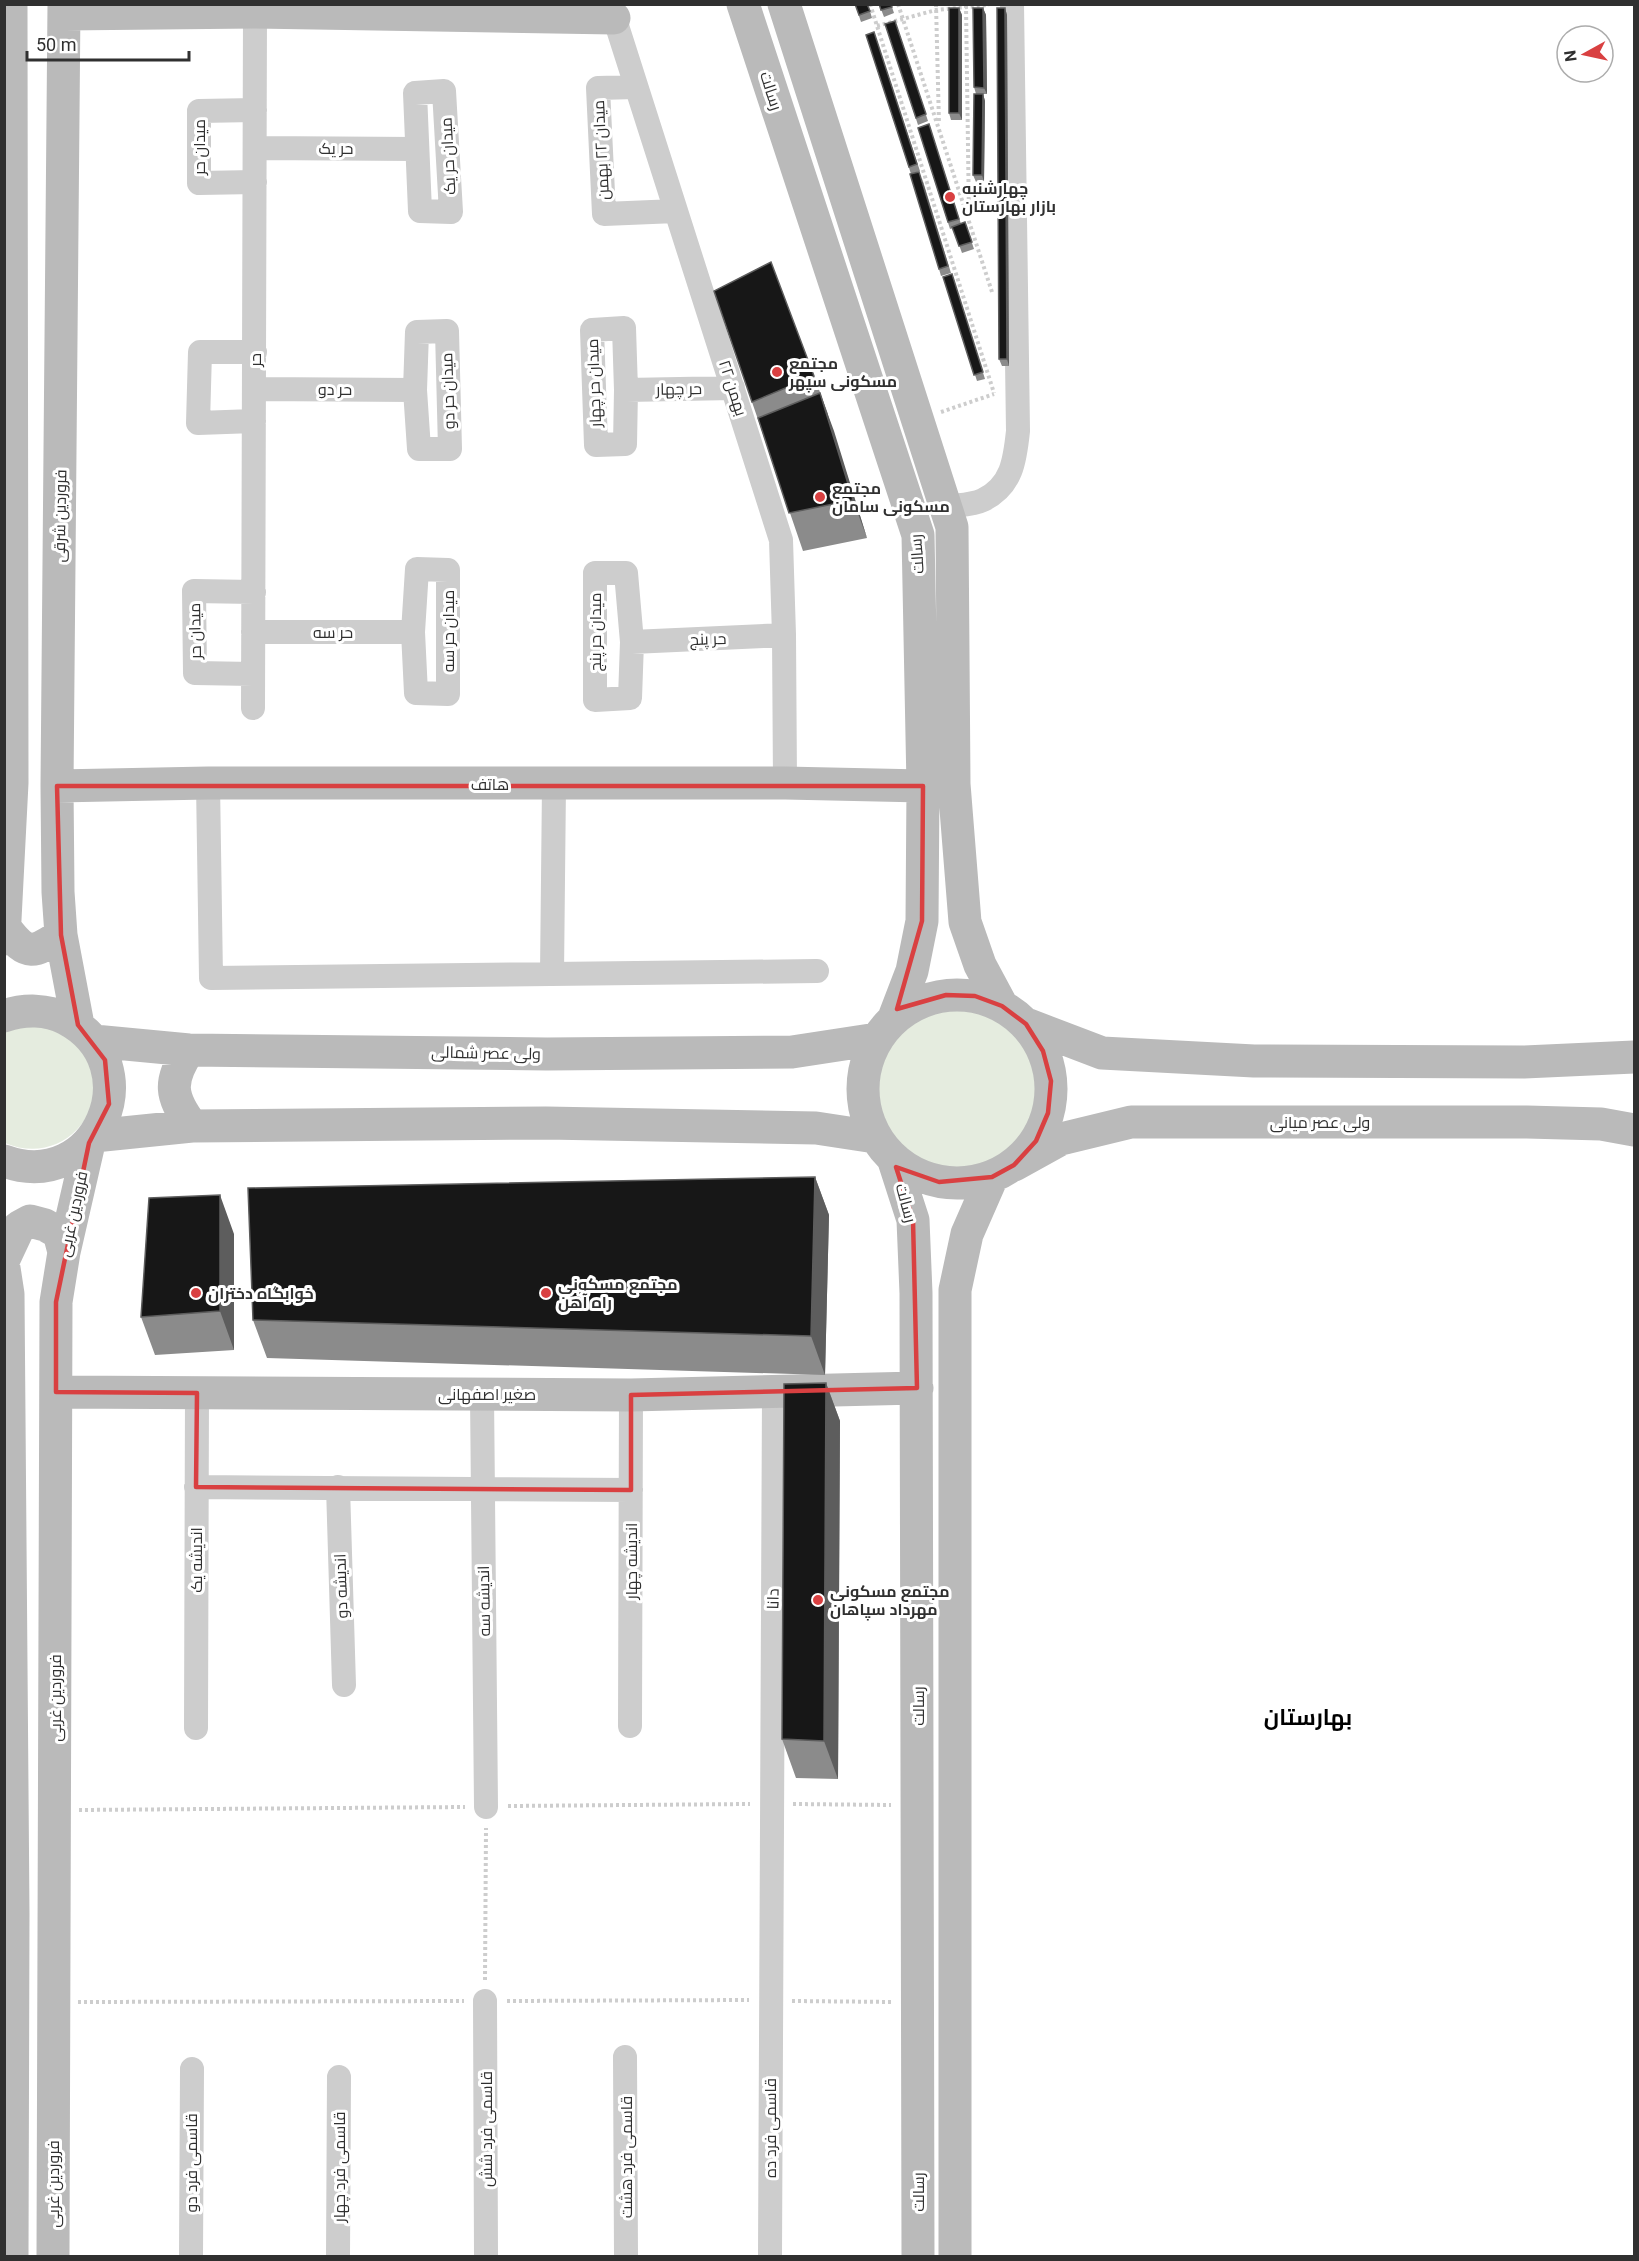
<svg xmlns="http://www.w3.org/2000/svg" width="1639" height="2261" font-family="Roboto,Cairo,sans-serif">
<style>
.green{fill:#e5ecdf}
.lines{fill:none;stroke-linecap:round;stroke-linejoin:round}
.path{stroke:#cdcdcd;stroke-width:4;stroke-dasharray:3 3;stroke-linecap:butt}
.street{stroke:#cdcdcd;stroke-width:24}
.secondary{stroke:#bababa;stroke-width:33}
.wall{fill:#8b8b8b}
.shaded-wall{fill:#5d5d5d}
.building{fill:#171717;stroke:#5d5d5d;stroke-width:1.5}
.marked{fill:none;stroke:#d94041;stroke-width:4.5;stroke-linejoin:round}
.poi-dot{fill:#d94041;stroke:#fff;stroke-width:2}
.labels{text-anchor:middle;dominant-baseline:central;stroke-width:6;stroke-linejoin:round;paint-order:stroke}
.street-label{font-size:16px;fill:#303030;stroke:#fff}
.poi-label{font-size:16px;font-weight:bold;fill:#303030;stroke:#fff;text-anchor:start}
.district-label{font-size:22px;font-weight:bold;fill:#000;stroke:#fff}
</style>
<rect width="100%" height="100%" fill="#fff"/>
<!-- green -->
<path class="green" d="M874 1089a84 84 0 1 1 168 0a84 84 0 1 1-168 0Z
M37,1025C50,1029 64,1032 75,1042C126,1092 70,1171 5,1143L4,1033L16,1027Z"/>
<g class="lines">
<!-- path -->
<path class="path" d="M870,4L994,393
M898,4L992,292
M936,4L939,124
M966,5L969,217
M877,26L936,10L989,5
M941,412L994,394
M793,1804L891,1805
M508,1806L750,1804
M79,1810L465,1807
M485,1980L486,1828
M507,2001L749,2000
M792,2001L893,2002
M78,2002L464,2001"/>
<!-- street -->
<path class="street" d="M610,4L781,540L784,635L785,783
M636,87L598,88L604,214L676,211
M444,91L451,212L420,211L415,93Z
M255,148L417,149
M255,182L199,183V111L255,110
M624,328L626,390L625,444L596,445L592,330Z
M447,331L450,449H419L415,390L417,332Z
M254,389L415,390
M626,390L733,388
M254,421L198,423L200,352H255
M945,507C957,505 973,505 983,500C1012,486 1015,460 1018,431L1012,4
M417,569L448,570V694L416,693L413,632Z
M595,573H626L632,642L630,698L595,700Z
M253,632H413
M632,642L784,635
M253,674L195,673L194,591L254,592
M253,708L255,12
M208,783L211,978L817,971
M552,974L554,784
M482,1394L486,1807
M196,1487L631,1490
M338,1487L344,1685
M630,1726L631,1395
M196,1728L197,1393
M485,2001L486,2256
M625,2057L626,2256
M191,2256L192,2069
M338,2256L339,2077
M770,2256L774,1393"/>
<!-- secondary -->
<path class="secondary" d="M64,4L57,786L58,892L61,935L78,1025
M743,4L918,535L923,786L922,921L912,971L894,1018
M784,4L952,527L954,784L965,922L980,965L1002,1006
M64,14L255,12L614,18
M57,786L208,783H785L923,786
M6,929C27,957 34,953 61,935
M4,939L12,783L11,4
M863 1089a94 94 0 1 1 188 0a94 94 0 1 1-188 0Z
M4,1016C24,1009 47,1009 66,1019C153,1065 97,1195 4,1161
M1026,1024L1102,1053L1254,1061L1524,1062L1634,1057
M94,1041L189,1050L547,1054L792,1052L877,1039
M189,1050C168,1081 170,1097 192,1126
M94,1136L192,1126L546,1123L816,1128L875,1137
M893,1158L913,1220L916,1293L918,2256
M1014,1165L1061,1139L1131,1122H1527L1601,1124L1634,1130
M4,1259L19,1227L30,1221L45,1225L59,1233L64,1252
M4,1268L8,1294L13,1913L12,2256
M56,1392L631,1395L917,1388
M53,2256L56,1302L64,1252L89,1143
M955,2256V1290L967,1234L992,1177"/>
</g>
<!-- wall -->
<path class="wall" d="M855,4H868L872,18L861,22Z
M879,4H891L894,13L884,17Z
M959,8L962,15V120H951L949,113Z
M983,8L986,15L987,94H983L985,101L984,182H976L973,175L976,94L974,87Z
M1005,8L1007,15L1009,366H1002L999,359Z
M895,21L928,121L918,125L885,24Z
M874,32L920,171L911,174L866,35Z
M929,124L961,224L965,222L974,249L962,253L953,228L950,229L918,128Z
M922,178L951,273L941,276L939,269Z
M952,274L985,379L977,381L943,277Z
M814,376L828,414V415L867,538L803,551L752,402Z
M815,1177L829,1215L825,1375L267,1358L253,1320Z
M234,1234V1350L155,1355L141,1317Z
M826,1383L840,1421L838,1779L796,1778L782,1739Z"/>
<!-- shaded-wall -->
<path class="shaded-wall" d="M959,8L962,15V120L959,113Z
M983,8L986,15L987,94L984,88Z
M1005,8L1007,15L1009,366L1007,359Z
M983,94L985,101L984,182L982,175Z
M820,393L834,431L867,538L853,500Z
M815,1177L829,1215L825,1375L811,1336Z
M220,1195L234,1234V1350L220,1311Z
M826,1383L840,1421L838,1779L824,1741Z"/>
<!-- building -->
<path class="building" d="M855,4H867L870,11L859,15Z
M879,4H891L892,7L881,10Z
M949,8H959V113H949Z
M973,8H983L984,88L974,87Z
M997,8H1005L1007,359H999Z
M895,21L926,114L916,118L885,24Z
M874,32L917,164L909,167L866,35Z
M974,94H983L982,175H973Z
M929,124L959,219L948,222L918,128Z
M919,172L948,266L939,269L910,174Z
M965,222L972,242L959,246L952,227Z
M771,262L814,376L752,402L714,291Z
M952,274L983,372L974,375L943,277Z
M820,393L853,500L789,513L758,418Z
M815,1177L811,1336L253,1320L248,1188Z
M220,1195V1311L141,1317L149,1198Z
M826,1383L824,1741L782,1739L784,1384Z"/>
<!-- marked area -->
<path class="marked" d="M57,786H923L922,921L897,1009L946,995L975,996L1002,1006L1026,1024L1043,1051L1051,1081L1048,1113L1036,1141L1014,1165L992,1177L939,1182L896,1167L913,1220L917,1388L631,1395V1490L196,1487L197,1393L56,1392V1302L89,1143L109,1104L105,1060L78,1025L61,935Z"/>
<!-- markers -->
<g class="poi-dot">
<circle cx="950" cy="197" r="6"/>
<circle cx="777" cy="372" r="6"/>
<circle cx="820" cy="497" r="6"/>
<circle cx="196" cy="1293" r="6"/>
<circle cx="546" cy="1293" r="6"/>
<circle cx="818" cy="1600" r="6"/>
</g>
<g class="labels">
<!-- street labels -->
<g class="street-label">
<text transform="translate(771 91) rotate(72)">رسالت</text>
<text transform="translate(199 147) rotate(-90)">میدان حر</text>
<text x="336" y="148">حر یک</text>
<text transform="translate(601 150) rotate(-93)">میدان ۲۲ بهمن</text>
<text transform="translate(448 156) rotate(-93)">میدان حر یک</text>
<text transform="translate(255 360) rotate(-90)">حر</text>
<text transform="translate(594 383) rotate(-92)">میدان حر چهار</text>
<text transform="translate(733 388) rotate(72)">۲۲ بهمن</text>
<text x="335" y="389">حر دو</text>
<text transform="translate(679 389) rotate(-1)">حر چهار</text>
<text transform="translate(448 391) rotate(-92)">میدان حر دو</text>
<text transform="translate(60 516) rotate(-89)">فروردین شرقی</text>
<text transform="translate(917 554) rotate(-94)">رسالت</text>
<text transform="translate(195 631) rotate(-91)">میدان حر</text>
<text transform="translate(448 631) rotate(-90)">میدان حر سه</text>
<text x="333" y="632">حر سه</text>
<text transform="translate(595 632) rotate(-90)">میدان حر پنج</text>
<text transform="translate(708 639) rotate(-2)">حر پنج</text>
<text x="490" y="784">هاتف</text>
<text transform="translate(486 1053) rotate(1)">ولی عصر شمالی</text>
<text x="1320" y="1122">ولی عصر میانی</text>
<text transform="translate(906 1203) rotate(75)">رسالت</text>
<text transform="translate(73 1214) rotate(-78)">فروردین غربی</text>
<text x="487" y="1394">صغیر اصفهانی</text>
<text transform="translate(196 1560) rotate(-90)">اندیشه یک</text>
<text transform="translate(631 1561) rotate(-90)">اندیشه چهار</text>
<text transform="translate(341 1586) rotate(-92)">اندیشه دو</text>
<text transform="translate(773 1599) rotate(-89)">دانا</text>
<text transform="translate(484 1601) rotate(-91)">اندیشه سه</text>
<text transform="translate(55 1698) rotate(-90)">فروردین غربی</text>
<text transform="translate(918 1706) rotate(-90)">رسالت</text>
<text transform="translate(770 2128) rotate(-90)">قاسمی فرد ده</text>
<text transform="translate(486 2129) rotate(-90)">قاسمی فرد شش</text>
<text transform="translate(626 2157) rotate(-90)">قاسمی فرد هشت</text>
<text transform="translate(191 2163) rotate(-90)">قاسمی فرد دو</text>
<text transform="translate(339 2167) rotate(-90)">قاسمی فرد چهار</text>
<text transform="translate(53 2184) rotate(-90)">فروردین غربی</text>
<text transform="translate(918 2192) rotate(-90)">رسالت</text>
</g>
<!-- poi labels -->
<g class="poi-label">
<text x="962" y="188">چهارشنبه<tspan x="962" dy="18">بازار بهارستان</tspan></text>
<text x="789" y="363">مجتمع<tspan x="789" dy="18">مسکونی سپهر</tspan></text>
<text x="832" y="488">مجتمع<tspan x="832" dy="18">مسکونی سامان</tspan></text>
<text x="558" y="1284">مجتمع مسکونی<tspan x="558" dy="18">راه آهن</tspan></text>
<text x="208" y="1293">خوابگاه دختران</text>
<text x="830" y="1591">مجتمع مسکونی<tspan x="830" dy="18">مهرداد سپاهان</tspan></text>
</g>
<!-- district labels -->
<g class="district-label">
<text x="1308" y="1717">بهارستان</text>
</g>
</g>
<!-- border -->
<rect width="1639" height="2261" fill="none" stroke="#303030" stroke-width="12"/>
<!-- north arrow -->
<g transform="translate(1585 54) rotate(262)"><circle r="28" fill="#ffffff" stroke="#acacac" stroke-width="1.5"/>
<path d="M0-4.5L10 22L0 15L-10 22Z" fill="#d94041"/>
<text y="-9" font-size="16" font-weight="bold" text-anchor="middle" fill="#303030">N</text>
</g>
<!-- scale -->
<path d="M27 51v9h162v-9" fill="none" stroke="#303030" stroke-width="3"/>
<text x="36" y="51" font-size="18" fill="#303030" stroke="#ffffff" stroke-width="4.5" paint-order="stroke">50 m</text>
</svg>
